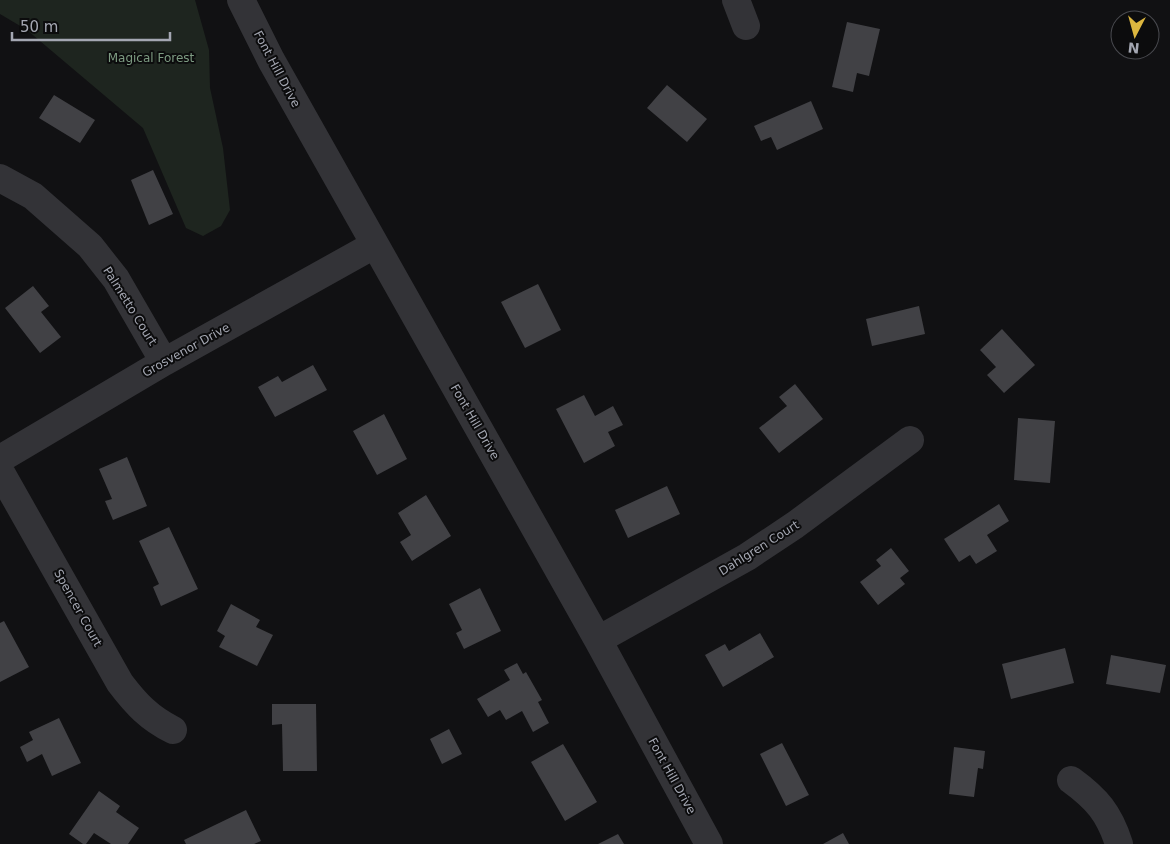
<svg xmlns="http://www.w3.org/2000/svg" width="1170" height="844" font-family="'DejaVu Sans',sans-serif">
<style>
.green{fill:#1e251f}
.building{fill:#414145}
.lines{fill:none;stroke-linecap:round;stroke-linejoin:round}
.minor{stroke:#333337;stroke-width:28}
.labels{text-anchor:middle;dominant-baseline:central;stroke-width:4;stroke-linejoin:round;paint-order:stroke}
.park-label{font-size:12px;fill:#7d9b82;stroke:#0c0c0d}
.street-label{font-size:12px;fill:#a4a7b2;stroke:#0c0c0d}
</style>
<rect width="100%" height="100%" fill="#111113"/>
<!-- green -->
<path class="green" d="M0,0H195L209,50L210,88L223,148L230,210L221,226L203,236L186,228L143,128L27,30L0,14Z"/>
<!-- building -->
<path class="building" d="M847,22L880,29L869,76L857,73L853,92L832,87Z
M667,85L707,119L687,142L647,108Z
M54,95L95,120L80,143L39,118Z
M811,101L823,129L777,150L771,137L761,141L754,126Z
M153,170L173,214L149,225L131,180Z
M538,284L561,330L525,348L501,302Z
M33,286L49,306L41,312L61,337L40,353L5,308Z
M919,306L925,334L872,346L866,319Z
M1002,329L1035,365L1004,393L987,375L996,367L980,350Z
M313,365L327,390L275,417L258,387L278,376L282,382Z
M795,384L823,419L779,453L759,428L787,406L779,397Z
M584,395L595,416L613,406L623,425L608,432L615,446L584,463L556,409Z
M384,414L407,459L377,475L353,431Z
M1018,418L1055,421L1050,483L1014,480Z
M127,457L147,506L113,520L105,501L112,499L99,469Z
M667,486L680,514L628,538L615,510Z
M426,495L451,536L412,561L400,542L411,535L398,513Z
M999,504L1009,521L987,535L997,551L976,564L970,555L959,562L944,539Z
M169,527L198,589L161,606L153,587L159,584L139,541Z
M891,548L909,571L900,578L905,584L878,605L860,582L881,566L876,560Z
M480,588L501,631L464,649L456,633L462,630L449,604Z
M231,604L260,620L256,627L273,635L257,666L219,647L225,636L217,631Z
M4,621L29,667L0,682V623Z
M760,633L774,657L723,687L705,655L725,644L729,651Z
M1065,648L1074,683L1011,699L1002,664Z
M1111,655L1166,665L1160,693L1106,684Z
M517,663L523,674L526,672L542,700L538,702L549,723L533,732L522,711L506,720L500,710L488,717L477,699L510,680L504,670Z
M272,704H316L317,771H283L282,724L272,725Z
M59,718L81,763L52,776L42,754L27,762L20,747L33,740L29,732Z
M449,729L462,754L442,764L430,739Z
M782,743L809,795L786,806L760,754Z
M563,744L597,802L565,821L531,762Z
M954,747L985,751L983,769L978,768L974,797L949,794Z
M99,791L120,806L116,812L139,828L128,844H111L94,833L86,844H83L69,834Z
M246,810L261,841L254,844H186L184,840Z
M843,833L849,844H823Z
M618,834L624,844H598Z"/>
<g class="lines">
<!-- minor -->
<path class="minor" d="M241,0L271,60L598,640L709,844
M736,0L746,26
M0,178L33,196L90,246L116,279L164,362
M0,459L164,362L374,245
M0,471L120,683C136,704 149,718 173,730
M598,640L747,557L795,525L910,440
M1071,780C1097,799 1109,813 1119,844"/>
</g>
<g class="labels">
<!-- park labels -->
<g class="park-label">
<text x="151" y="58">Magical Forest</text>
</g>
<!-- street labels -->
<g class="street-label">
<text transform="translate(277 69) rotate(62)">Font Hill Drive</text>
<text transform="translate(130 306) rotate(58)">Palmetto Court</text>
<text transform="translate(186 350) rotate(-29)">Grosvenor Drive</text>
<text transform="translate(475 422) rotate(60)">Font Hill Drive</text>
<text transform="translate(759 548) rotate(-32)">Dahlgren Court</text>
<text transform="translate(78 608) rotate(61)">Spencer Court</text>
<text transform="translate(672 776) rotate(61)">Font Hill Drive</text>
</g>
</g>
<!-- north arrow -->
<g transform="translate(1135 35) rotate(186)"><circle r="24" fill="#0c0c0d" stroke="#494a4f"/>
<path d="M0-4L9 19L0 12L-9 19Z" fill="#ddb73f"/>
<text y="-8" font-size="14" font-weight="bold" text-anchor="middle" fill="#a4a7b2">N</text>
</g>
<!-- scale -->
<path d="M12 32v8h158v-8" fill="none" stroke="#a4a7b2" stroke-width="2.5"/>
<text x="20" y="32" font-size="15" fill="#a4a7b2" stroke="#0c0c0d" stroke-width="4" paint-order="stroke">50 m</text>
</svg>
